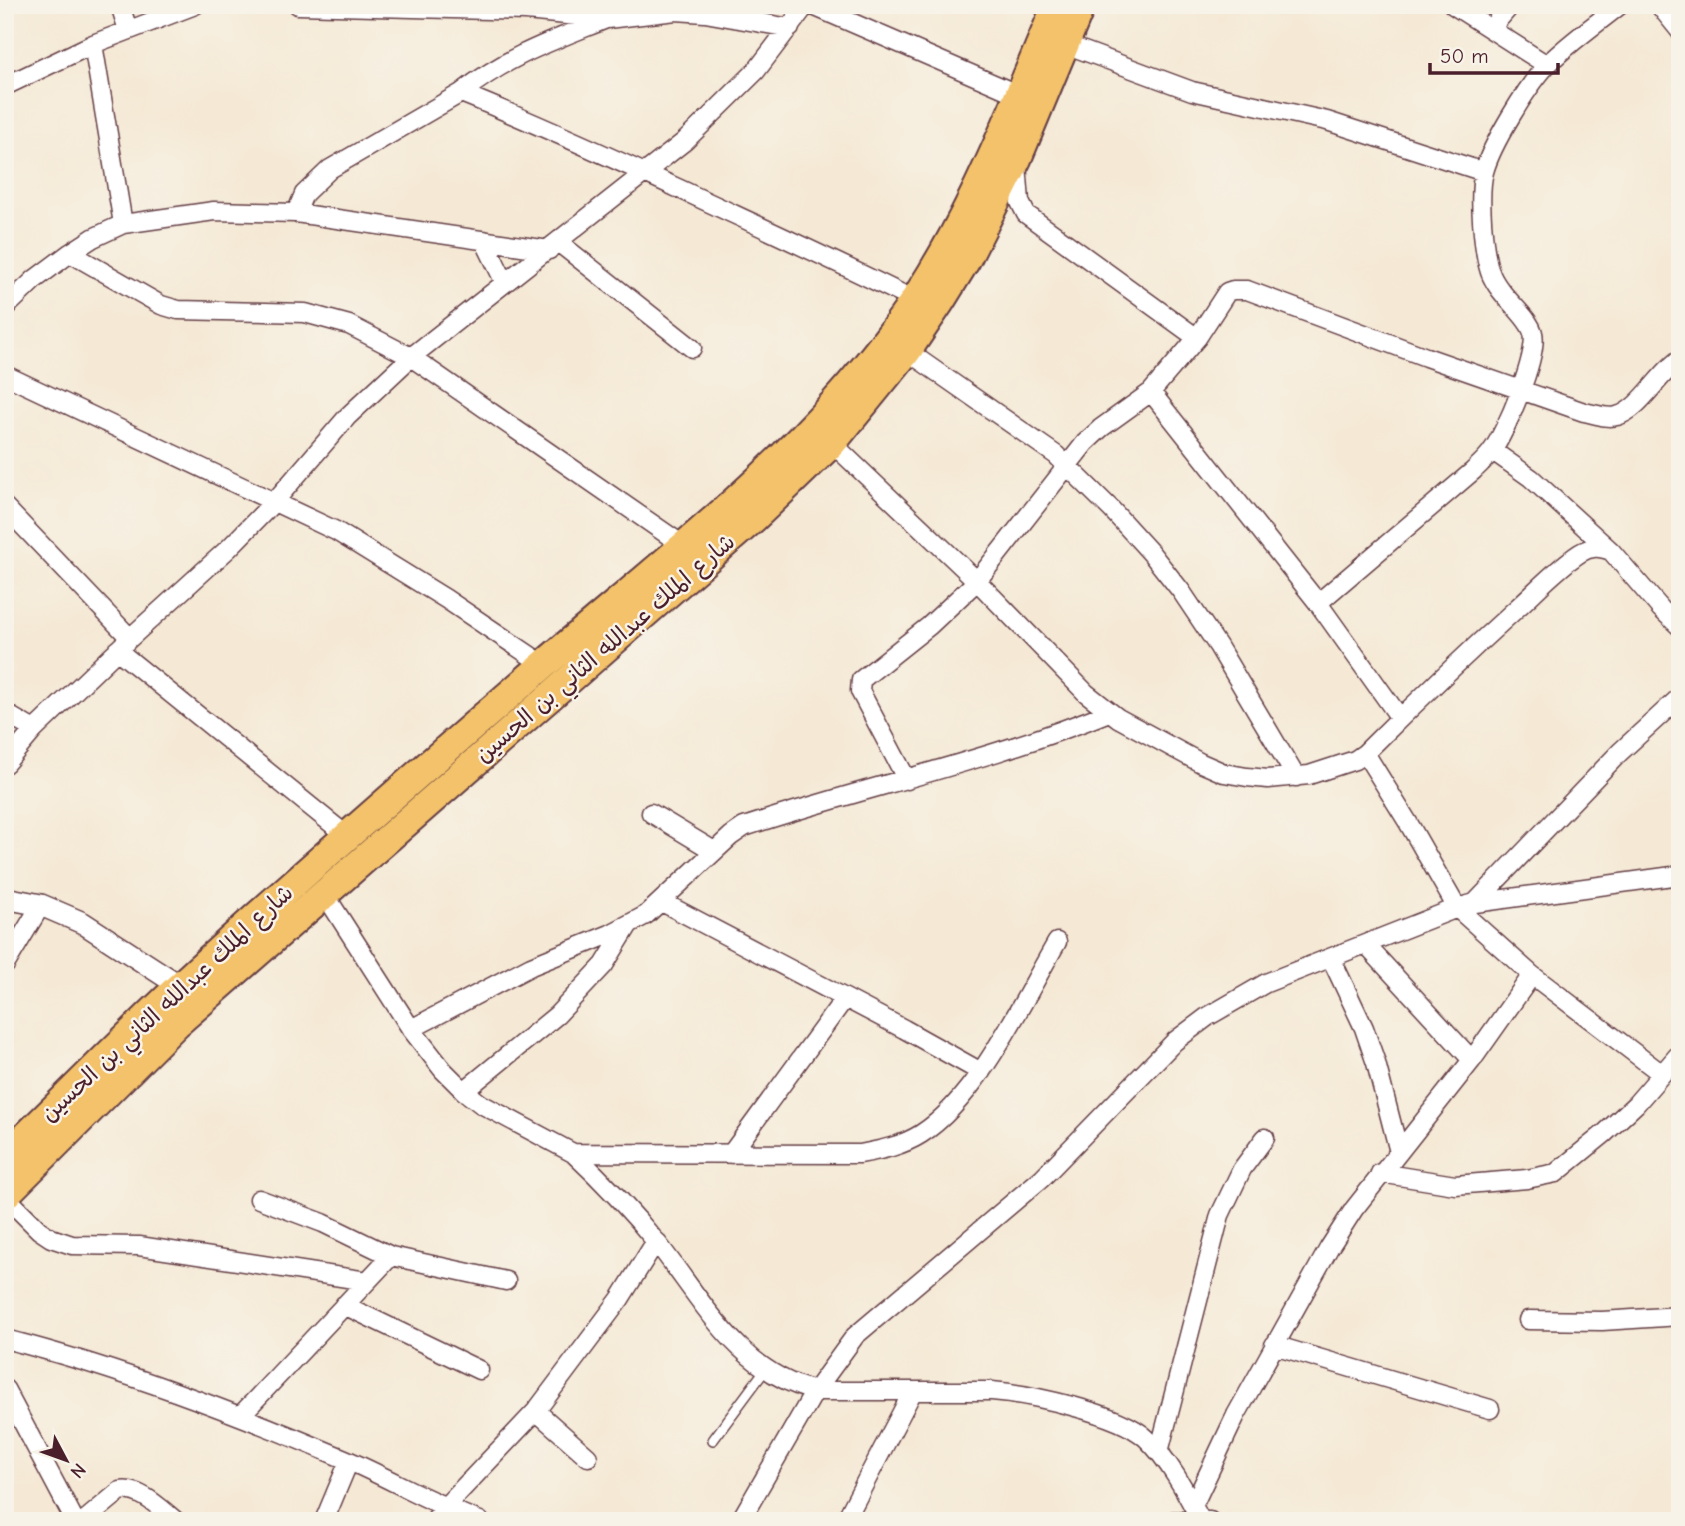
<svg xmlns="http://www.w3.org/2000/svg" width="1685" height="1526" font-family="'Comic Neue','Playpen Sans Arabic',sans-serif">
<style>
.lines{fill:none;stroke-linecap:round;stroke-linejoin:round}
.service-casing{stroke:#643d44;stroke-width:12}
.minor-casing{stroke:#643d44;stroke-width:21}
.tertiary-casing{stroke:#643d44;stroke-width:24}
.primary-casing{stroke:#643d44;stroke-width:32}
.service{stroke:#fff;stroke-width:9}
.minor{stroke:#fff;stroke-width:18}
.tertiary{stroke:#fff;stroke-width:21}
.primary{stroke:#f3c26a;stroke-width:28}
.labels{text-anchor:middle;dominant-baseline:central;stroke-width:5;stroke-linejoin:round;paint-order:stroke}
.street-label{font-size:23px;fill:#4a1f2b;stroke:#f7f3e8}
</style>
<rect width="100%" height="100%" fill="#f7f3e8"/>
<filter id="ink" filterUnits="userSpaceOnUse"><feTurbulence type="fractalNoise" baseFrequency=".0143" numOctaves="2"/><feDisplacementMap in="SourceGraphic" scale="14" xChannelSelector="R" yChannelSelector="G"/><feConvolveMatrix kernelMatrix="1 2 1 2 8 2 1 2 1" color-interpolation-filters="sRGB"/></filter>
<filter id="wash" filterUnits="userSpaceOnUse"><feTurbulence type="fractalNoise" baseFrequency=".00686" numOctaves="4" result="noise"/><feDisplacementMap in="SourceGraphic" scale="28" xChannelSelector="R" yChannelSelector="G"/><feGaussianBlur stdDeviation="1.57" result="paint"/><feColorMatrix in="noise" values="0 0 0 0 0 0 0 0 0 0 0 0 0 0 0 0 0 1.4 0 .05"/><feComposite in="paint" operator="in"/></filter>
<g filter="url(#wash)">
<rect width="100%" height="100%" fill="#f5e9d5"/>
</g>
<g filter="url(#ink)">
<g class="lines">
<defs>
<path id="service" d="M713,1440L765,1370"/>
<path id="minor" d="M120,5L128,30
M298,5L526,11L607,19L676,11L705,13L790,28
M811,5L1019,95
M1453,5L1547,65
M1659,5L1680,31
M1491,28L1511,5
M93,44L123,224
M1065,44L1192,91L1327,121L1484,172
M5,86L93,44L195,5
M461,93C508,56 549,42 604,20
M1017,164L1020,202L1026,214L1197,338
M296,213L304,194L330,169L461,93C536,123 610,157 684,191C761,227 838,262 914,300
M484,240L505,283
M558,242L692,348
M70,253L161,305L178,310L305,313L349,325L411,357L684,546
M5,308L34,280L70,253L93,238L123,224L214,211L296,213L549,250
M907,351L1056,455L1111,509L1151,553L1181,591L1218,646L1296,777
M5,375L336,531L446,599L544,665
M1151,392L1318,603L1400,718
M832,443L977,581L1086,693L1118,718L1201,763L1224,773L1247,777L1268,779L1309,775L1355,760L1365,753C1414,704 1464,656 1516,609C1536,591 1557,568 1580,553C1591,546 1600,547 1611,551L1661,609L1680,627
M1493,451L1531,478L1611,551
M5,507L130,638
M1318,603L1473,471C1479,465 1486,459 1491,452C1505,435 1539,353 1533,333C1528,314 1499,297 1490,272C1483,251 1478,194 1484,172C1491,145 1527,87 1546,66C1567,44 1595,25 1620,5
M117,650L347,836
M5,713L34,730
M1365,753L1409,824L1457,908L1532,975L1662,1074
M5,764L34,730L130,638L229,548L274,502L348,416L411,357L685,141L756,71L806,5
M907,780L860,691L861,680L929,626L977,581L1085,443L1101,428L1151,392L1197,338L1227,292L1233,290H1247L1426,357L1584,412C1595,414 1607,419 1617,416C1640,410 1659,373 1680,359
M651,813L714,851
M324,893L411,1029L443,1070L464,1091L481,1104L573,1153L860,1154C881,1150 902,1146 921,1134C978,1098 1023,1000 1057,942
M662,902L904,1029L981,1072
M1475,903L1620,752L1680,697
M1366,945L1472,1060
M1331,958L1364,1028L1376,1063L1399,1152
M5,965L41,905
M411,1029L531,966L610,934L646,915L731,836L744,827C865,787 990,761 1109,712
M464,1091L557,1015L604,965L628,926
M573,1153C603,1181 632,1212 658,1244C703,1301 739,1372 815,1391H992C1029,1394 1119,1413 1146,1438C1169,1460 1186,1492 1200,1519
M731,1154L845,998
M1380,1173L1455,1185L1527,1179L1556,1173L1605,1133L1636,1104L1680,1053
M5,1196L39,1230L51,1238L72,1245L139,1246L367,1281
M259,1199L323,1223L391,1256L506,1281
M344,1305L479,1370
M1528,1320L1602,1321L1680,1316
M5,1339C122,1369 234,1412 345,1459C391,1479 433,1504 480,1521
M1274,1345L1490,1409
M5,1389L75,1521
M536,1411L588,1457
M241,1415L391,1256
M1159,1452L1220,1215L1242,1169L1265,1138
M1193,1506L1236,1415L1329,1248L1354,1209L1472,1060L1532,975
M84,1521L120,1491C140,1487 161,1509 176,1521
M324,1521L349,1461
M434,1521L444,1508L536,1411L620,1299L656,1241
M740,1521L815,1391L855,1336L1042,1178L1175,1041L1207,1017L1266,983L1457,908L1475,903L1680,875
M845,1521L913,1391
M1172,1521H1210"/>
<path id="tertiary" d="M5,898L41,905L83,923L180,986"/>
<path id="primary" d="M5,1157C64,1100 121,1041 181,985C294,881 410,781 526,680C653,569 793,467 893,331C966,233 1010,116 1057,5
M5,1195L176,1024L754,518L832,443L907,351L940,302L966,260L1017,159L1081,5"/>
</defs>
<!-- service casing -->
<use href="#service" class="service-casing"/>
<!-- minor casing -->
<use href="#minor" class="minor-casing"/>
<!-- tertiary casing -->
<use href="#tertiary" class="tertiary-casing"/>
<!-- primary casing -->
<use href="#primary" class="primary-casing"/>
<!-- service -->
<use href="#service" class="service"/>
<!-- minor -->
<use href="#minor" class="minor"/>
<!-- tertiary -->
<use href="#tertiary" class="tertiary"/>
<!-- primary -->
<use href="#primary" class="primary"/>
</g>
</g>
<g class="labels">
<!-- street labels -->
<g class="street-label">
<text transform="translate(605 648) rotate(-41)">شارع الملك عبدالله الثاني بن الحسين</text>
<text transform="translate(167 1003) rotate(-43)">شارع الملك عبدالله الثاني بن الحسين</text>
</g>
</g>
<!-- margin -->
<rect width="1685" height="1526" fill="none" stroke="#f7f3e8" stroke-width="28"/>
<!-- north arrow -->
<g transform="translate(66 1460) rotate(131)" stroke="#f7f3e8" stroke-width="5" paint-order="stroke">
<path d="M0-5L12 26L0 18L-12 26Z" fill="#4a1f2b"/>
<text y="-10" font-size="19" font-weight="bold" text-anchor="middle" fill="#4a1f2b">N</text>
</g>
<!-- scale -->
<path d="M1430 63v10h128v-10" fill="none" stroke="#4a1f2b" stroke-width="3.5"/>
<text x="1440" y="63" font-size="21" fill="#4a1f2b" stroke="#f7f3e8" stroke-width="5" paint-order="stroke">50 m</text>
</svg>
